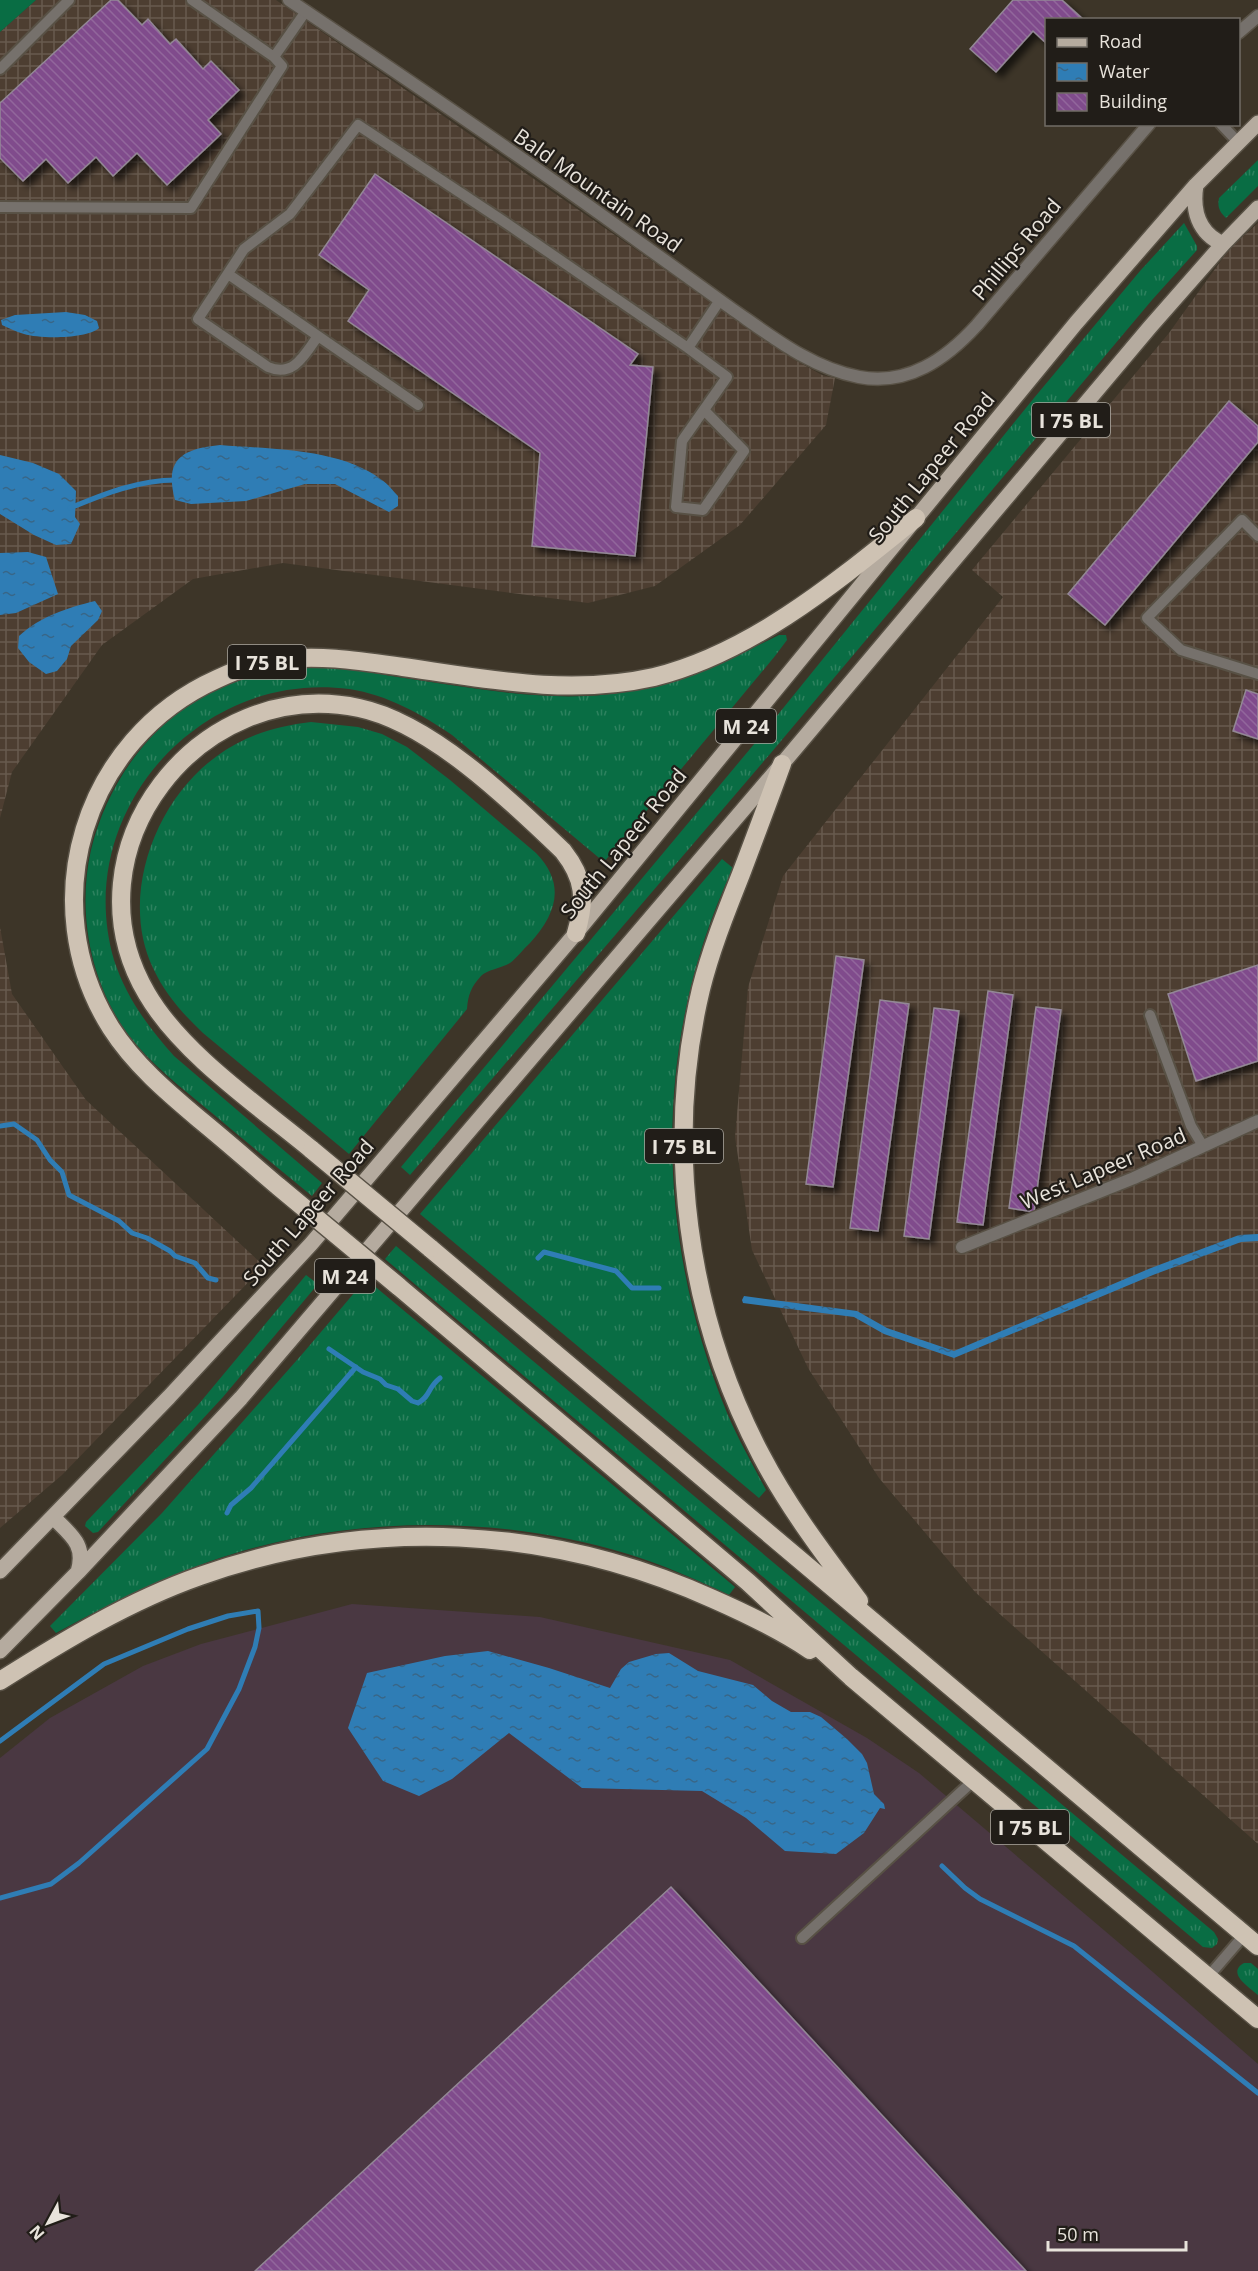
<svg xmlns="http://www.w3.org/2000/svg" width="1258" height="2271" font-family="'Open Sans',sans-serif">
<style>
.commercial{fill:#4a3842}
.industrial{fill:url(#industrial-grid)}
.grass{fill:url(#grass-tufts)}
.green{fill:#096d44}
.water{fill:url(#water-ripples)}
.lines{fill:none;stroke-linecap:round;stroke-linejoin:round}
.stream{stroke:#2f7db5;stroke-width:5}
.building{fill:url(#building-back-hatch);stroke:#938896;stroke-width:1.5;filter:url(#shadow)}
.lane-casing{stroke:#585145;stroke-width:14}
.street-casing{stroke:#585145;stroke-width:15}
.primary-casing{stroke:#585145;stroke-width:18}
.highway-casing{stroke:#585145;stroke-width:21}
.lane{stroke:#76716c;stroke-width:10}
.street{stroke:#76716c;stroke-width:12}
.primary{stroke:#b5ab9f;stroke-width:15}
.highway{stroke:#cec2b3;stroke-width:18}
.highway-bridge-casing{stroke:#585145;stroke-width:21;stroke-linecap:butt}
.highway-bridge{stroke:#cec2b3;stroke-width:18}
.labels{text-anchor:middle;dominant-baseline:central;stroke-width:4.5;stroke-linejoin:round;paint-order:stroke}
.shield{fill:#211d18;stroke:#aca8a0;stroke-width:1.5}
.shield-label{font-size:20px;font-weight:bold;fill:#e8e3db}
.street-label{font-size:21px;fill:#e8e3db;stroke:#211d18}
</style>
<defs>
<pattern id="industrial-grid" width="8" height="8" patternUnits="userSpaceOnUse" patternTransform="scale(1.5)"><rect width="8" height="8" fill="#4d3e31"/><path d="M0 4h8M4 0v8" fill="none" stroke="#675a4e"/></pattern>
<pattern id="grass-tufts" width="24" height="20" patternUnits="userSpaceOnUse" patternTransform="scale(1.5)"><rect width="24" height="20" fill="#096d44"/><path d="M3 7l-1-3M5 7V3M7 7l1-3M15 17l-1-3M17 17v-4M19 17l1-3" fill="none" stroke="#2d825e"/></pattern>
<pattern id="water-ripples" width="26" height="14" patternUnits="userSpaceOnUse" patternTransform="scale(1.5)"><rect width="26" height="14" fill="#2f7db5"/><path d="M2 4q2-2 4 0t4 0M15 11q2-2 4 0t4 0" fill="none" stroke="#386687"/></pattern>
<pattern id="building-back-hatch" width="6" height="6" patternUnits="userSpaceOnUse" patternTransform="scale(1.5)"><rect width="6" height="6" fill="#804c8c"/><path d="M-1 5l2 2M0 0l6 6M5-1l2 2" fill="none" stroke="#92669c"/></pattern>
<filter id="shadow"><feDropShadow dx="5.5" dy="5.5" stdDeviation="3" flood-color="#0009"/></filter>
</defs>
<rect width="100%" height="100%" fill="#3d3528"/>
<!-- commercial -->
<path class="commercial" d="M352,1604L540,1617L730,1660L867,1738L919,1773L1138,1959L1258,2064V2271H0V1758L50,1718L143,1666L201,1644Z"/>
<!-- industrial -->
<path class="industrial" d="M36,0H276L795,360L822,375L835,378L826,425L740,525L655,586L588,603L283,563L193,579L102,645L12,772L0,818V32Z
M1258,223V1844L975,1592L879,1478L808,1368L752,1250L735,1137L748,987L783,876L1003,597L972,570L1169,333L1230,248Z
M0,927L12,994L86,1100L264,1266L62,1475L0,1528Z"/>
<!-- grass -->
<path class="grass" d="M1258,160V186L1226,218C1220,212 1217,207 1219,198Z
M1184,223L1197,246V250L1152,300L770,754L410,1175L401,1167L755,743L1034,398L1140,271Z
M779,635H786L787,640L775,656L604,862L452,735C421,714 388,695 349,689C200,669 71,813 114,960C126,997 148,1027 174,1056L322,1183L312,1196C278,1168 245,1141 212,1113C182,1088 150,1064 127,1033C90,981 77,912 91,850C102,804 126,761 160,728C196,694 249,671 299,667C329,665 361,671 391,676C456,685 521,699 587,696C658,692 717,666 779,635Z
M311,722L358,727L382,734L407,747L450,780L536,853C566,884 557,913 530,943C523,949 517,958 510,963C502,968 486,970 481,976C471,987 468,995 467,1009L349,1154L203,1033C183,1014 165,994 153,968C119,897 155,800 217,756C245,735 277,726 311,722Z
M722,859L733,868C651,1042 655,1237 727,1413C738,1439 753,1465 766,1490L759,1498L420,1214Z
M396,1246L1214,1932L1218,1939L1217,1944L1212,1948L1203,1947L385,1259Z
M306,1275L318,1284L223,1397L98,1532L93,1533L85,1526L86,1522L198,1405Z
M366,1279L735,1587L729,1595C696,1579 663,1565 628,1554C494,1513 340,1515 208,1562C155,1581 105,1606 56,1633L50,1626L162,1513L304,1352Z
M1244,1963H1251L1258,1969V1995C1249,1987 1226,1973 1244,1963Z"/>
<!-- green -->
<path class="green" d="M0,0H36L0,32Z"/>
<!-- water -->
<path class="water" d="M66,312L85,315L97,321L99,328C87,339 40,339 24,334C17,332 9,328 2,325L1,320L15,315Z
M220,445C269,449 341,448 382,480C388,484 393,491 398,496V506L389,512L335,484H305L246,501L191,504L175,500C164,459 182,449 220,445Z
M0,455L33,463L59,474L76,491L75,517L80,524L71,544L56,545L34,535L0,514Z
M28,552L46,557L58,594L16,613L0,615V553Z
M95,601L102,611L98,620L71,646L67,659L57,671L46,674L29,662L18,648L19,636C41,616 67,608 95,601Z
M1258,1234V1241L1241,1242L1153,1275L954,1358L884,1334L854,1317L743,1303L742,1300L744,1296L857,1311L887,1328L954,1351L1151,1268L1239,1235Z
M488,1651L549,1668L610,1688L621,1669L629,1662L656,1654L669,1653L698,1671L753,1685L772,1701L791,1712H810L821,1717L847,1739L862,1754L867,1763L874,1794L884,1804L885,1809L880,1808L864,1833L836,1854L785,1851L746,1818L702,1791L582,1788L509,1733L452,1779L419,1796L383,1781L348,1728L367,1673L445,1656Z"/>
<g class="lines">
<!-- stream -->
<path class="stream" d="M70,508C104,494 138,480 176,480
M0,1126L14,1124L37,1140L50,1160L62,1172L69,1195L119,1221L132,1233L147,1238L170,1251L175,1256L195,1263L208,1278L216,1280
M538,1258L544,1252L616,1271L632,1288H659
M329,1349L363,1372L380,1379L386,1385L398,1389L412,1401L418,1403C431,1396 427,1388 440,1378
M227,1513L231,1505L251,1488L356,1367
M0,1741L104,1664L188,1629L228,1616L258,1611L259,1628L255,1647L239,1689L207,1749L79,1863L51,1884L0,1898
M942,1866L965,1888L980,1899L1074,1946L1258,2093"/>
</g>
<!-- building -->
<path class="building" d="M111,0H118L142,25L148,19L170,44L176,39L203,69L211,61L239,90L208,120L221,134L167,185L137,153L113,176L96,157L68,183L46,159L23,181L0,158V103Z
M1013,0H1062L1084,20H1046V43L1033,31L996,72L970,49Z
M375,174L638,354L630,365L653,367L635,556L532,546L540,453L348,321L369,290L319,255Z
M1229,401L1258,426V442L1105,625L1068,594Z
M1246,690L1258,694V739L1233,731Z
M836,956L864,960L833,1187L806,1184Z
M1258,965V1061L1196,1081L1168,994Z
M988,991L1013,995L983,1225L957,1222Z
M880,1000L909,1004L878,1231L850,1228Z
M1036,1007L1061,1010L1034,1212L1009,1208Z
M934,1008L959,1011L929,1239L904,1236Z
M671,1887L1026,2271H255Z"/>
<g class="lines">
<defs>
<path id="lane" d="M274,57L306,11
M0,69L69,0
M1221,124L1238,142
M0,207L191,208L282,66L274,57L192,0
M228,274L418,405
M318,336C305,354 294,378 268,367L198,319L244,249L290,214L358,125L506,223L688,348L720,300
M688,348L727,377L682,441L676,507L703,510L744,451L704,410
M1258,536L1242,520L1147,618L1181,650L1258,674
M1150,1015L1191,1126L1203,1146
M802,1938L974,1780
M1208,1977L1245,1934"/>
<path id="street" d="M289,0C395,71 500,142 603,216C646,247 689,278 732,309C771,336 811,368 859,377C908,386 946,359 977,325L1149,124
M1238,33L1258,16
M962,1247L1134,1178L1258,1121"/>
<path id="primary" d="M1196,185C1192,210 1198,233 1223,244
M54,1518C72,1536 86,1545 78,1572
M0,1571L169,1397L311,1244L576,933L1076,323L1196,185L1258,123
M0,1651L78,1572L241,1398L782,764L1150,327L1223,244L1258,208"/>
<path id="highway" d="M782,764C769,800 755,837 741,874C726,912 711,949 701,989C664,1144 687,1314 761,1455C788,1507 824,1554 859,1601
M312,1150C259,1106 182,1054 147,994C62,850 200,674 359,708C431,723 511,801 563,851C585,879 586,899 576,933
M279,1187C252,1164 226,1141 199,1119C167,1092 134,1064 111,1028C33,904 83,739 217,679C236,670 256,663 277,660C319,654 361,661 403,667C486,679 570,696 654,677C752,653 839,580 916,518
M430,1248L1258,1946
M398,1286L748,1582L851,1677L1258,2019
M0,1681C63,1641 129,1601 200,1576C369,1516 551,1526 713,1599C747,1614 779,1629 810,1650"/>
</defs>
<!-- lane casing -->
<use href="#lane" class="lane-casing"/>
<!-- street casing -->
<use href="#street" class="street-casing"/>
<!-- primary casing -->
<use href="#primary" class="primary-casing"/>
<!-- highway casing -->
<use href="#highway" class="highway-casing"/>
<!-- lane -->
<use href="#lane" class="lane"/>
<!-- street -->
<use href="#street" class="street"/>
<!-- primary -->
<use href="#primary" class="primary"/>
<!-- highway -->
<use href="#highway" class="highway"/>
<defs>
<path id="highway-bridge" d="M312,1150L430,1248
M279,1187L398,1286"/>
</defs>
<!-- highway-bridge casing -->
<use href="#highway-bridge" class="highway-bridge-casing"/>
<!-- highway-bridge -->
<use href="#highway-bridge" class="highway-bridge"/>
</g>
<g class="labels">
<!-- shield labels -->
<g class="shield">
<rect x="1032" y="403" width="78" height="34" rx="4.5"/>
<rect x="228" y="645" width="78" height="34" rx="4.5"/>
<rect x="716" y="709" width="60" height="34" rx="4.5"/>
<rect x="645" y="1129" width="78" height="34" rx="4.5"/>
<rect x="315" y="1259" width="60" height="34" rx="4.5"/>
<rect x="991" y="1810" width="78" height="34" rx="4.5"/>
</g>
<g class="shield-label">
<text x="1071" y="420">I 75 BL</text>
<text x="267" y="662">I 75 BL</text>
<text x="746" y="726">M 24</text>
<text x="684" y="1146">I 75 BL</text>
<text x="345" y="1276">M 24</text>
<text x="1030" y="1827">I 75 BL</text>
</g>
<!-- street labels -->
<g class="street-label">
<text transform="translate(598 190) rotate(35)">Bald Mountain Road</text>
<text transform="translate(1016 249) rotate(-50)">Phillips Road</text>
<text transform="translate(931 467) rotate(-51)">South Lapeer Road</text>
<text transform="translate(623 843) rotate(-51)">South Lapeer Road</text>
<text transform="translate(1103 1168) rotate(-23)">West Lapeer Road</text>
<text transform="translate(308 1212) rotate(-49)">South Lapeer Road</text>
</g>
</g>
<!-- legend -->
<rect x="1045" y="18" width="195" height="108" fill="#211d18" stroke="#716c66" stroke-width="1.5"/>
<rect x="1057" y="38" width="30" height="9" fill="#b5ab9f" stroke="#716c66" stroke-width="1.5"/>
<text x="1099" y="48" font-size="18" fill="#e8e3db">Road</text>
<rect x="1057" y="63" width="30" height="18" fill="url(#water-ripples)" stroke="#716c66" stroke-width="1.5"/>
<text x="1099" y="78" font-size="18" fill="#e8e3db">Water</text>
<rect x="1057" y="93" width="30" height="18" fill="url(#building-back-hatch)" stroke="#716c66" stroke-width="1.5"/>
<text x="1099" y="108" font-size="18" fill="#e8e3db">Building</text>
<!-- north arrow -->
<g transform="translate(48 2223) rotate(229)" stroke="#211d18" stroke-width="4.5" paint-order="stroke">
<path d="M0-4.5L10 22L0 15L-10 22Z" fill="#e8e3db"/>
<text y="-9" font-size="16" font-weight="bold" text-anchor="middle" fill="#e8e3db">N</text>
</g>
<!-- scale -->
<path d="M1048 2241v9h138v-9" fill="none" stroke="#e8e3db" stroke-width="3"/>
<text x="1057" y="2241" font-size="18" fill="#e8e3db" stroke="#211d18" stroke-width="4.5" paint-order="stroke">50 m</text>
</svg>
